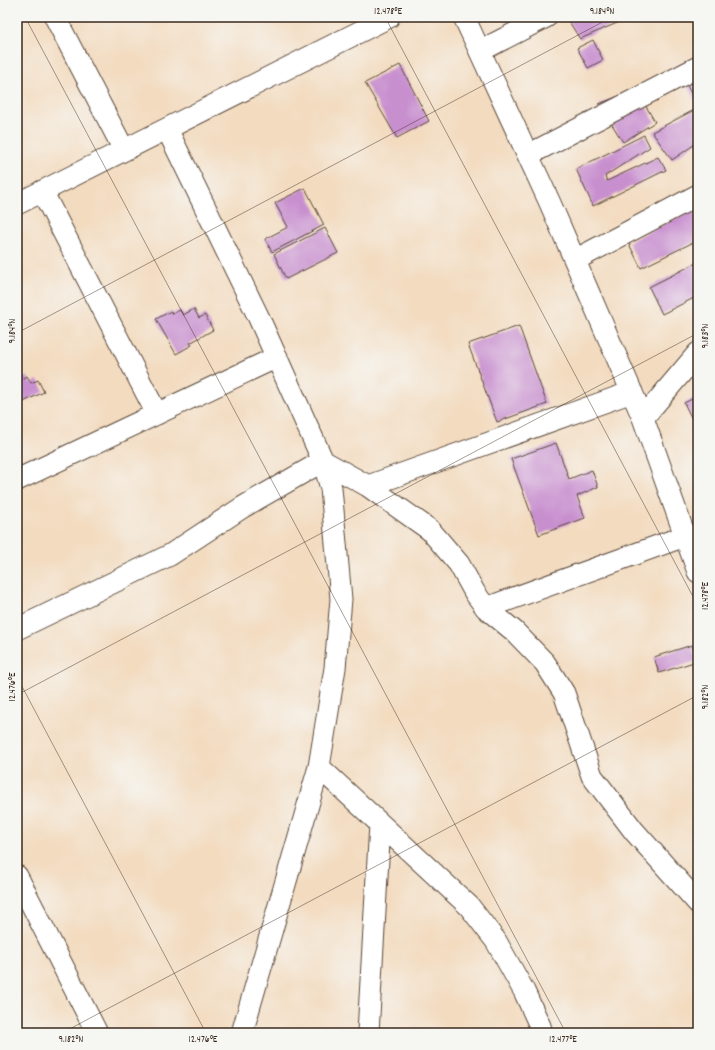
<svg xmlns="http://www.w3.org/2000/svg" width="715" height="1050" font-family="Dekko,sans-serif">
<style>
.building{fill:#c88fcf}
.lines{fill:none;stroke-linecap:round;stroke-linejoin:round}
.minor-casing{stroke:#574536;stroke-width:23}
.minor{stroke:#fff;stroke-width:21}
.ticks{fill:none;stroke:#3b2a1e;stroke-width:1;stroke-opacity:0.45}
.neatline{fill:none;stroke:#3b2a1e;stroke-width:1.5}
.ticks-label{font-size:10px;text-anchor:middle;fill:#3b2a1e}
</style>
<rect width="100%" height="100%" fill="#f6f6f2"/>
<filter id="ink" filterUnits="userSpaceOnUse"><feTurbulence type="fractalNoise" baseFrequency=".025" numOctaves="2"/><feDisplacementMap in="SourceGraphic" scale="8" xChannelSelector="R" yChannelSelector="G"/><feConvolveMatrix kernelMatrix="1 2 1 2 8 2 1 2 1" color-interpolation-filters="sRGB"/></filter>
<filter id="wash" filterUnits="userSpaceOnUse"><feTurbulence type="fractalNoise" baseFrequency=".012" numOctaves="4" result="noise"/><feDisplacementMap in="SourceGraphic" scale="16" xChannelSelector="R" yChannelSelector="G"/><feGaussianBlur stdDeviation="0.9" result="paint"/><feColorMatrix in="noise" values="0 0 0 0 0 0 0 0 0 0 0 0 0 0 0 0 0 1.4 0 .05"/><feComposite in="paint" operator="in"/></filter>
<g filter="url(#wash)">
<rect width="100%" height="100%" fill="#f3dbc0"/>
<g id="blocks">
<!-- building -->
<path class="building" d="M566,17H631L580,39Z
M593,40L603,60L588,68L577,48Z
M698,56V101L696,103L677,66Z
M400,65L429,121L397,138L365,83Z
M636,89L655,122L623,142L599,104Z
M698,108V142L672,160L652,132Z
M644,135L650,147L605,176L607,181L658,157L666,170L593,206L576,169Z
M305,188L324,225L272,252L265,239L288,227L275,203Z
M696,208L698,213V240L641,268L628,242Z
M325,228L338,253L286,279L274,254Z
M698,262V296L662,314L649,287Z
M194,309L199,318L205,315L213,330L190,343L192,345L176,354L156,319L171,311L172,314L180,310L183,315Z
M519,326L547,404L497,422L468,344Z
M27,376L31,383L38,380L44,392L17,405V381Z
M698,396V421H693L684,403Z
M556,443L569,479L592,470L598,487L577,496L585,518L539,535L511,459Z
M692,645L697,661L659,673L654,657Z"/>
</g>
</g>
<g filter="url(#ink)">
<use href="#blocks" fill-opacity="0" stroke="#574536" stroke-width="1"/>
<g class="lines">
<defs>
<path id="minor" d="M55,17L124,150
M464,17L550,203L643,418L698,572
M480,51L546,17
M167,129L258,316L323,461L331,488L341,599L335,668L319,767L242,1033
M528,155L698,67
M42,191L157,414
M17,204L389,17
M575,260L698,195
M643,418L698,353
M17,480L277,357
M368,486L632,392
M486,608L685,536
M17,629L170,555L243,507L323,461L368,486L430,530L459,564L475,593L486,608L514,631L545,663L564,693L592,776L634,831L698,903
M319,767L469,906L496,941L524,991L540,1026L542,1033
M17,876L97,1033
M368,1033L380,824"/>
</defs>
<!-- minor casing -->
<use href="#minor" class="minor-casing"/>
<!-- minor -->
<use href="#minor" class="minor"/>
</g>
</g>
<!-- ticks -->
<path class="ticks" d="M25,17L566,1033M385,17L698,606M17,333L612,17M17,677L206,1033M17,695L698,333M62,1033L698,695"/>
<!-- margin -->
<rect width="715" height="1050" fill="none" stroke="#f6f6f2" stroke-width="44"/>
<rect x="22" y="22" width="671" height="1006" class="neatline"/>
<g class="ticks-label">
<text x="388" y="14">12.478°E</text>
<text x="602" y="14">9.184°N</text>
<text transform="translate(11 331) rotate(-90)" y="4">9.184°N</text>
<text transform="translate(704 336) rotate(-90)" y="4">9.183°N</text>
<text transform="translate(704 596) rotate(-90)" y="4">12.478°E</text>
<text transform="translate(11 687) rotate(-90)" y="4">12.476°E</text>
<text transform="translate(704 697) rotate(-90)" y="4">9.182°N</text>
<text x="71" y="1042">9.182°N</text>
<text x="203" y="1042">12.476°E</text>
<text x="563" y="1042">12.477°E</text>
</g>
</svg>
